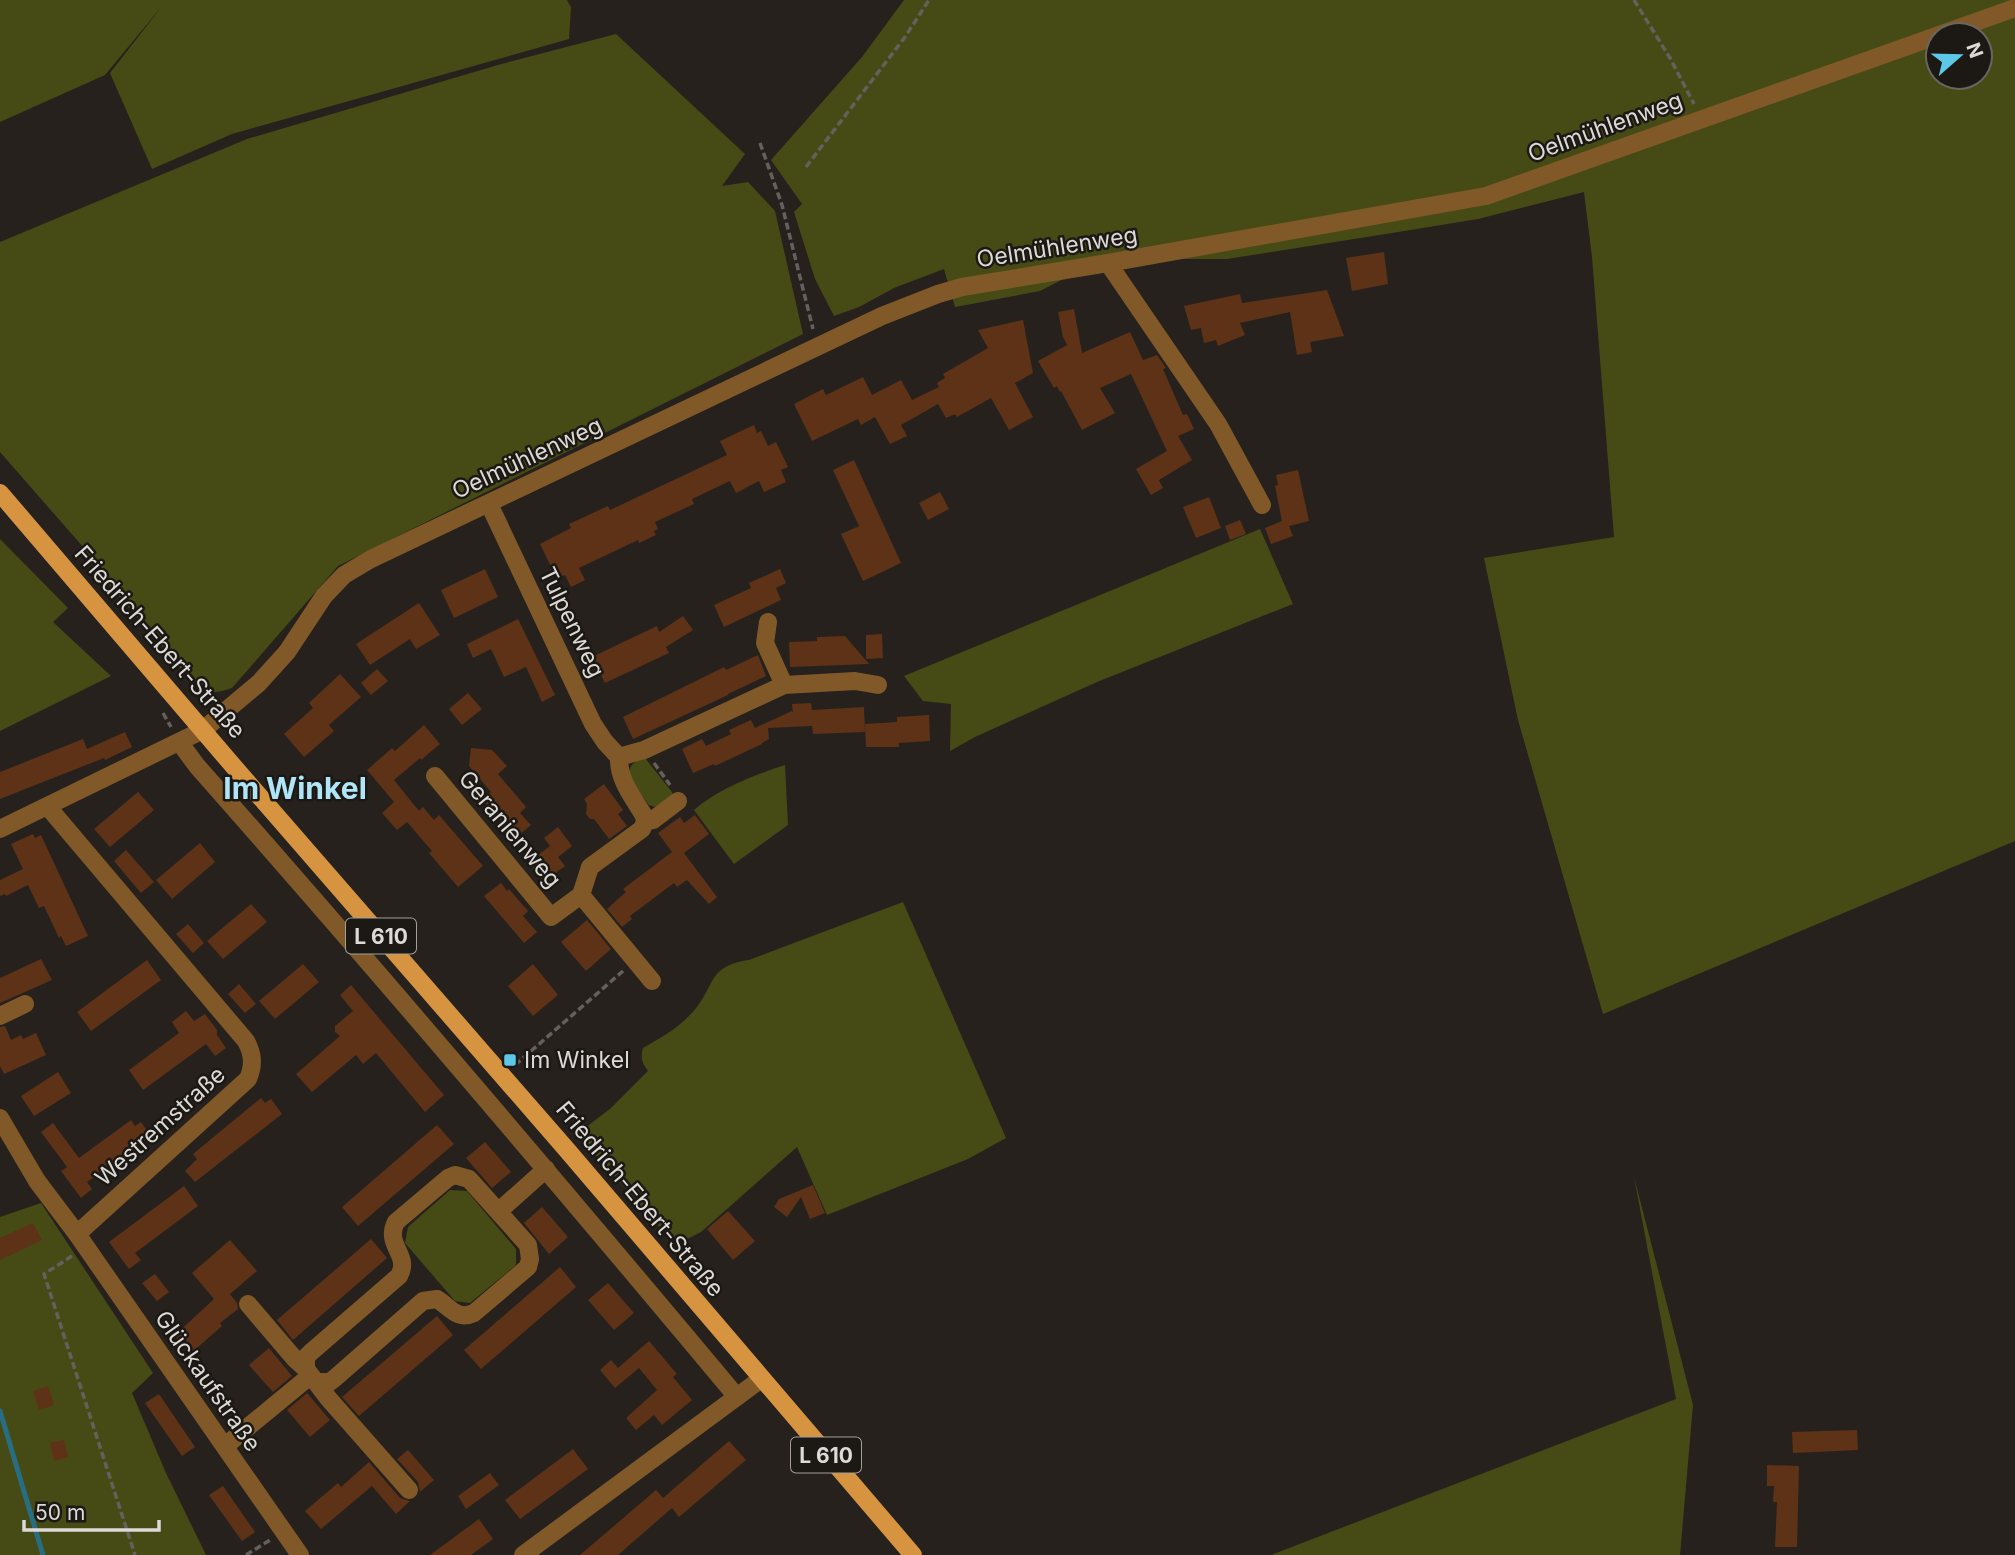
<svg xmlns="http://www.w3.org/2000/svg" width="2015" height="1555" font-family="Inter,sans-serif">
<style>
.green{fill:#464b15;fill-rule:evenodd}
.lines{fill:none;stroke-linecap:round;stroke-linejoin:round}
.stream{stroke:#296d83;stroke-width:5}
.building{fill:#5e3216}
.path{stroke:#64605d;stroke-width:3.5;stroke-dasharray:7 3.5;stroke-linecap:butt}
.minor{stroke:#815928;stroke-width:18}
.major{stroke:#d69440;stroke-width:18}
.poi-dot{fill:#5dc7e8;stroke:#1c1814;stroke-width:2.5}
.labels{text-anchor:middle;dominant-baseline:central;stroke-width:5;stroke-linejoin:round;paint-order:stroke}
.shield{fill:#1c1814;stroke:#a2a09c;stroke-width:2}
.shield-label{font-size:21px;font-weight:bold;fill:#dcdad7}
.street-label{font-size:23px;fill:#dcdad7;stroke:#1c1814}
.poi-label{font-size:23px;fill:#dcdad7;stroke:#1c1814;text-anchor:start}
.district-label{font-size:30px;font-weight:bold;fill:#b0e5f7;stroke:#1c1814}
</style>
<rect width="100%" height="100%" fill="#26211d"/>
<!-- green -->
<path class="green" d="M0,0H567L571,7L569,39L232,134L152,169L110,73L163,5L105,75L0,122Z
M904,0H2015V841L1603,1014L1518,720L1484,558L1614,537L1592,257L1584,192L1478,219L1392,233L1227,259H1179L1075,273L1040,291L955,307L944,269L894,288L859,307L834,316L815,279L794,212L802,204L771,160L862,57ZM1938,35H1980V77H1938Z
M616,34L745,154L722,186L748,182L775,211L803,334L338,566L232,688C211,695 206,693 190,679L107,582L84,548L0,452V242L247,139L498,65Z
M1260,529L1293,604L1097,682L975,737L950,751L951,704L923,701L904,676Z
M0,539L68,608L53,622L111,676L0,731Z
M645,758L672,792L673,796L655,807L649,805L628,777C629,765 634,761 645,758Z
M785,765L788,825L734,864L694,810C718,789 754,775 785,765Z
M903,902L1006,1138L968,1159L827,1215L797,1147L701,1232L683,1241L668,1237L586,1144L585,1128L611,1108L648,1071C642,1063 640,1058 643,1048C664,1036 675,1030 692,1013C716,987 706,966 749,960Z
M1634,1177L1693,1405L1680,1555H1271L1676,1399Z
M450,1190L467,1191L516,1249V1265L470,1303L455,1301L405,1243L408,1227Z
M41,1203L153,1373L132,1393L166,1473L206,1555H0V1217Z"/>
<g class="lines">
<!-- stream -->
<path class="stream" d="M0,1411L43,1555"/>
</g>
<!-- building -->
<path class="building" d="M1384,252L1388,284L1352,291L1346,258Z
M1327,290L1344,336L1310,342L1312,352L1297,355L1290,312L1240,323L1245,335L1218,346L1216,340L1204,343L1201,328L1191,330L1184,306L1240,294L1242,303Z
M1074,309L1082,353L1130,332L1143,360L1157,355L1166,368L1163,369L1183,415L1187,414L1194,429L1178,436L1192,460L1159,480L1163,488L1151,495L1136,469L1167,451L1131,374L1100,388L1115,413L1082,430L1061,391L1060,392L1057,386L1054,388L1038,361L1067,345L1063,337L1058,312Z
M1023,320L1033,373L1015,383L1033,417L1009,430L991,398L957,417L955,414L946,418L938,404L901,425L907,436L890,444L875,417L861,425L858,419L812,441L794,404L823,389L826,395L863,377L872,395L901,380L912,400L939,387L937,383L945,378L943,374L988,348L978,330Z
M754,425L757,433L761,431L768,446L776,442L788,467L781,470L786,482L764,492L759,481L736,493L730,481L692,499L694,504L655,522L658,529L654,531L656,535L639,543L638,540L579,568L585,580L571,587L565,575L562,576L559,571L554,573L540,544L571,528L569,524L608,506L610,510L727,455L720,441Z
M854,460L901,563L863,581L841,534L859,526L833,470Z
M1298,470L1309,521L1289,526L1293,536L1271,544L1265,528L1282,521L1275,486L1278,485L1276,475Z
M940,492L949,509L928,520L919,503Z
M1209,497L1221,528L1196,538L1183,507Z
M1240,520L1246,534L1230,540L1225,526Z
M485,569L498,597L454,618L441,590Z
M780,569L786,583L776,588L781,600L724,627L714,605L751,588L749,583Z
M419,603L440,635L416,649L410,639L370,665L356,644Z
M683,616L693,630L666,647L669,653L605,683L592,657L657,626L659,632Z
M518,619L555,695L542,702L526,667L504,677L491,649L473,658L467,644Z
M882,634L883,658L866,659V635Z
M845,636L869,664L790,667L789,642L817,641V637Z
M758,655L766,676L728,694V695L633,739L623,717L724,667L726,670Z
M377,669L388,681L371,695L361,683Z
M340,674L361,697L329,725L334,731L304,757L284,734L313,708L309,703Z
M468,693L482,709L462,725L449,709Z
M811,703L812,710L864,707L865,732L813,734L812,726L768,728L769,739L762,743V744L715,766L714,764L693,773L682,749L702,739L706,746L731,734L729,730L751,720L755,728L792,711L793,713L792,704Z
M929,715L930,741L899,743V747H866L865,724L897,722V717Z
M424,725L440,744L421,760L420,758L394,780L419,811L423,807L434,820L439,815L483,866L458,887L429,853L432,851L407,822L397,830L382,813L394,802L367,770L392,748L395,751Z
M125,732L132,747L105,760L104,758L0,799V772L83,739L87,749Z
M471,748L492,750L507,766L498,774L526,807L520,813L531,825L512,841L502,829L505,826L482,799L491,792L469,766Z
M604,784L623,810L618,814L627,826L609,839L594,819H590L586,814L587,804L584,799Z
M138,792L154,810L110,847L94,829Z
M695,815L709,834L684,853L717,897L709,904L687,880L677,887L674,883L630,916L632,919L622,927L607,909L626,892L623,889L672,852L658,833L680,817L684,823Z
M558,827L572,846L558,857L565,866L543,882L529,862L550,846L554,851L544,838Z
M33,834L35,838L41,835L88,936L66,946L61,936L59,938L44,906L39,908L28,885L6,896L5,894L0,896V880L23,869L11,844Z
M200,843L215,862L172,899L156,880Z
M126,850L154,882L141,893L114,861Z
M501,883L507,891L509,889L528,911L523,916L537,932L524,943L484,896Z
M251,904L267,922L223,959L207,941Z
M587,920L611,949L586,971L561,942Z
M188,924L204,943L193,953L176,934Z
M41,959L52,980L0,1003V978Z
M147,960L161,980L91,1031L77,1012Z
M303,964L319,982L275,1019L259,1001Z
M533,964L558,995L533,1016L508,986Z
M239,984L256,1004L245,1013L228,994Z
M351,985L444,1095L425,1112L376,1053L363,1064L356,1055L312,1092L296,1074L340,1036L335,1032V1026L353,1011L340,995Z
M186,1011L194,1021L205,1014L217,1030V1035L226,1048L215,1056L206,1044L143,1090L129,1070L179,1033L172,1022Z
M5,1026L11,1040L21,1035L23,1039L36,1033L46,1055L4,1074L0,1066V1027Z
M58,1072L71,1093L34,1116L21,1096Z
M261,1098L265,1103L271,1099L282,1114L195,1182L185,1171L197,1159L193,1154Z
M131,1120L135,1126L141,1122L151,1136L87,1182L92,1189L81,1198L61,1171L67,1167L41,1132L53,1123L79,1158Z
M437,1125L454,1144L358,1226L342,1207Z
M485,1142L511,1172L492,1188L466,1158Z
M813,1185L825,1213L810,1219L801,1197L787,1217L774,1207L779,1199Z
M184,1186L198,1206L135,1253L141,1260L129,1269L109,1242Z
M542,1207L568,1237L549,1254L524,1223Z
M728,1211L755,1241L733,1260L707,1229Z
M33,1223L42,1240L0,1260V1238Z
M371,1239L387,1258L293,1340L277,1320Z
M230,1240L257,1271L230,1294L237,1303L238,1309L220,1323L222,1326L190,1354L174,1336L214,1299L192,1273Z
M560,1267L576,1287L481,1369L464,1350Z
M155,1274L169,1292L157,1301L142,1283Z
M608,1283L634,1313L614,1330L588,1300Z
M437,1316L453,1335L359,1416L342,1397Z
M649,1341L677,1374L673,1377L692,1400L662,1425L654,1415L636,1430L626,1418L657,1390L639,1368L615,1388L600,1370L611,1360L618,1368Z
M269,1348L292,1376L273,1392L249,1365Z
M48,1386L54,1405L39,1410L33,1391Z
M307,1393L330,1420L310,1437L287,1410Z
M159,1394L195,1447L182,1456L145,1403Z
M1857,1430L1858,1450L1793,1453L1792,1432Z
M64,1440L68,1457L54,1461L50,1443Z
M729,1441L746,1460L679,1517L672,1508L618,1555H580L656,1490L663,1498Z
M573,1449L588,1469L520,1519L505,1500Z
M408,1450L434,1480L420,1492L418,1482L397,1459Z
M369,1462L400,1498L410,1501L396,1514L372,1486L321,1529L305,1511L338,1483L341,1487Z
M1767,1465L1799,1466L1797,1547H1775L1777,1502H1773L1774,1486H1767Z
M490,1473L499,1485L466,1509L458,1496Z
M223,1486L255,1532L242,1541L209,1495Z
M479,1519L493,1539L471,1555H430Z"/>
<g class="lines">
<!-- path -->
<path class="path" d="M1634,0L1670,58L1694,104
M760,143L782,205L813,329
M806,167L905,37L929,0
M163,713L171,727
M654,763L670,785
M515,1065L623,971
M72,1256L44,1274L135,1555
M246,1555L270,1540"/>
<!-- minor -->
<path class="minor" d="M1108,263L1218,424L1262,505
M768,622L765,643L784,685
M180,743L197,766C380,973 559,1184 737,1397
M619,757L644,750L784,685L855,681L878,685
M435,776L551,917L581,895L590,867L642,829L645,822L644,816C633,797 618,780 619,757L605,742L593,724L489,504
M48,807L246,1041C253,1054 254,1065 248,1079L77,1234
M645,822L653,820L678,801
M0,829L203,730L259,683L287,652L324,596L344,575L371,559L882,316L938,294L962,287L1108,263L1486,196L2015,8
M581,895L652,981
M0,1016L25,1004
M0,1118L37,1181L77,1234L300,1555
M499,1211L546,1169
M248,1304L294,1358L306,1369L328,1398L409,1490
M306,1369V1357L310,1353L399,1276C411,1255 384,1245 396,1222L448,1178L455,1175L469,1179L528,1245L530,1259L528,1267L474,1313C457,1321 450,1307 437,1299L423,1301L335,1378L330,1382H317
M225,1446L310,1376
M523,1555L761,1379"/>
<!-- major -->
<path class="major" d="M0,493L235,768L567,1150L913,1555"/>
</g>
<!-- markers -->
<rect class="poi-dot" x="503" y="1053" width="14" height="14" rx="3.5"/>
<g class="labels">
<!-- shield labels -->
<g class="shield">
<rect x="346" y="918.5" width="70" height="35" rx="5"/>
<rect x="791" y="1437.5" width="70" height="35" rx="5"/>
</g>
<g class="shield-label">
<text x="381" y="936">L 610</text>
<text x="826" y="1455">L 610</text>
</g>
<!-- street labels -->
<g class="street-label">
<text transform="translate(1605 127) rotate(-20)">Oelmühlenweg</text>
<text transform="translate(1057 247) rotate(-9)">Oelmühlenweg</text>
<text transform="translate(527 458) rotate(-25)">Oelmühlenweg</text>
<text transform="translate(572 622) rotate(64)">Tulpenweg</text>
<text transform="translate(160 642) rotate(49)">Friedrich-Ebert-Straße</text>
<text transform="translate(510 829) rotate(50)">Geranienweg</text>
<text transform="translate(160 1126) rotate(-42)">Westremstraße</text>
<text transform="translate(640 1199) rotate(50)">Friedrich-Ebert-Straße</text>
<text transform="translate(208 1381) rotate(55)">Glückaufstraße</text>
</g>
<!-- poi labels -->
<g class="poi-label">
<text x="524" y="1060">Im Winkel</text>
</g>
<!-- district labels -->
<g class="district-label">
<text x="295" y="788">Im Winkel</text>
</g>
</g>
<!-- north arrow -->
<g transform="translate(1959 56) rotate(70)"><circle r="33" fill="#1c1814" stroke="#696662" stroke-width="2"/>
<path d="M0-5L12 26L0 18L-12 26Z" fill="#5dc7e8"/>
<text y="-10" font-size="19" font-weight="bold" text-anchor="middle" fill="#dcdad7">N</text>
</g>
<!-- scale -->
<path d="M24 1520v10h135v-10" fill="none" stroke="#dcdad7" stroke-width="3.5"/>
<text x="35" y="1520" font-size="21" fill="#dcdad7" stroke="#1c1814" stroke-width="5" paint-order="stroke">50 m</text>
</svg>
